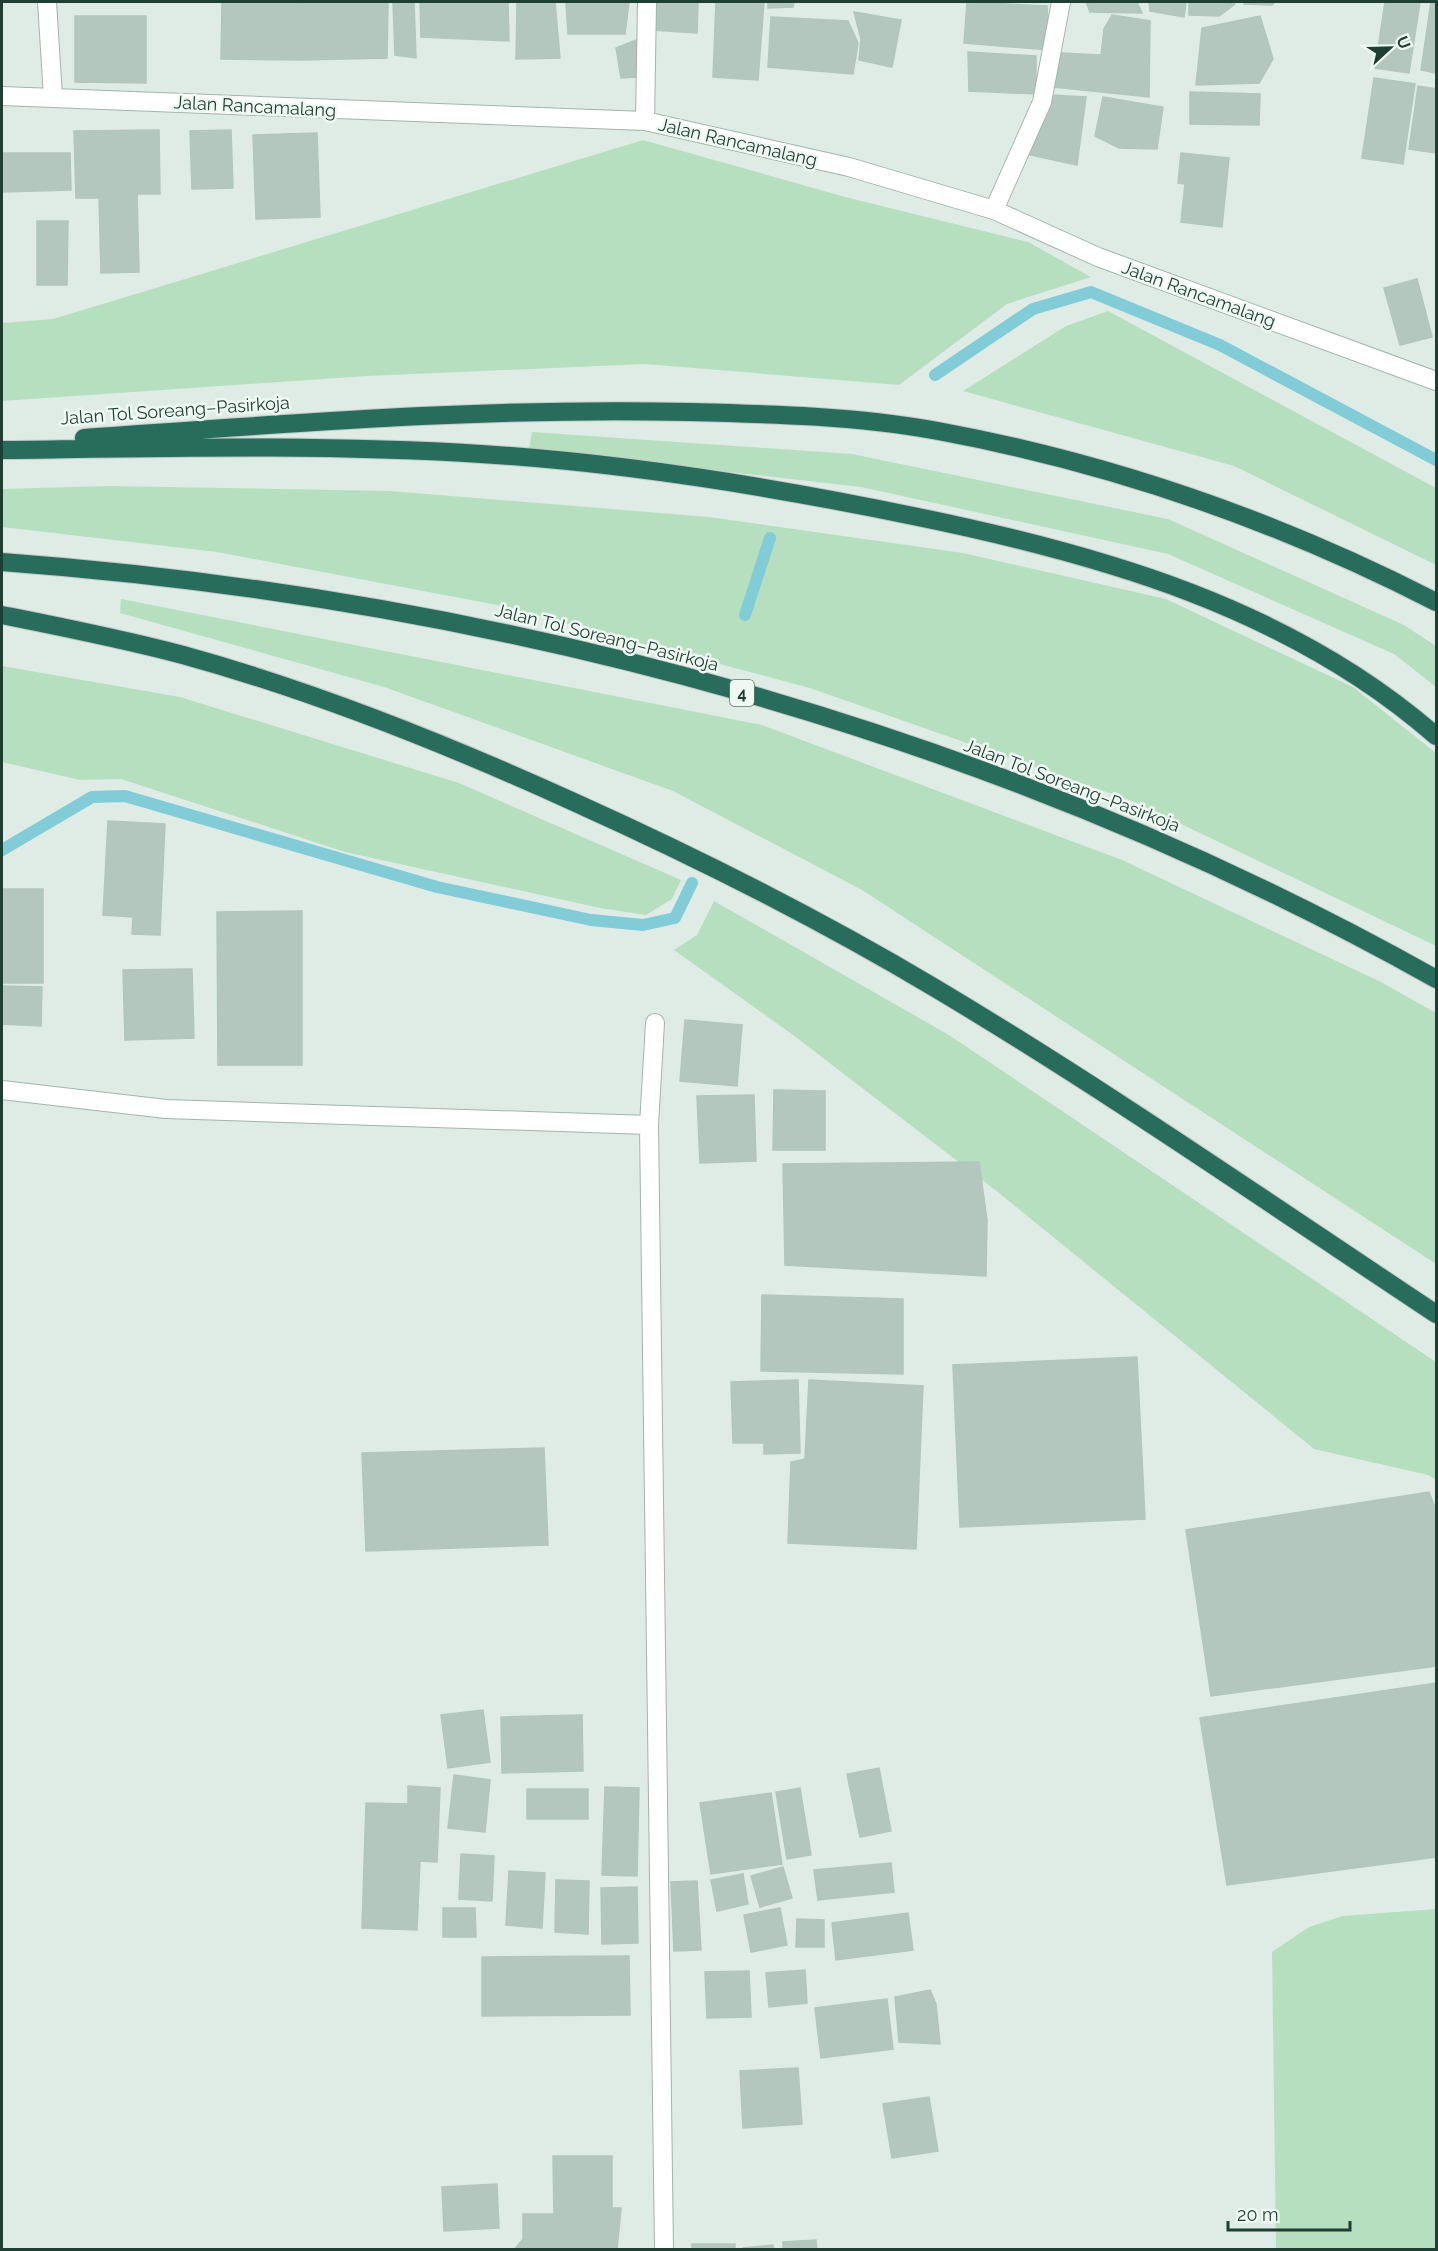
<svg xmlns="http://www.w3.org/2000/svg" width="1438" height="2251" font-family="Raleway,sans-serif">
<style>
.green{fill:#b6dfc0}
.lines{fill:none;stroke-linecap:round;stroke-linejoin:round}
.stream{stroke:#82ccd7;stroke-width:12}
.building{fill:#b4c7bf;stroke:#b1c6bd;stroke-width:1.5}
.minor-casing{stroke:#a2b4ad;stroke-width:20}
.highway-casing{stroke:#c0c9c6;stroke-width:20}
.minor{stroke:#fff;stroke-width:18}
.highway{stroke:#286d5c;stroke-width:18}
.labels{text-anchor:middle;dominant-baseline:central;stroke-width:5;stroke-linejoin:round;paint-order:stroke}
.shield{fill:#f0f8f4;stroke:#5e766e;stroke-width:1.5}
.shield-label{font-size:16px;font-weight:bold;fill:#1f3e34}
.street-label{font-size:18px;fill:#1f3e34;stroke:#f0f8f4}
</style>
<rect width="100%" height="100%" fill="#dfece6"/>
<!-- green -->
<path class="green" d="M643,140L849,198L1028,242L1091,277L1007,304L899,385L645,364L367,376L2,401V323L53,319Z
M1108,311L1436,488V565L1234,466L963,391L1066,326Z
M532,432L852,454L1168,519L1404,625L1436,646V687L1394,654L1168,554L861,487L529,449Z
M108,486L390,491L709,517L963,553L1166,599L1353,687L1436,753V946L1135,802L810,688L497,605L217,552L2,527V489Z
M121,599L762,725L1122,860L1381,982L1436,1013V1264L862,890L673,791L384,687L120,613Z
M2,666L180,697L459,783L681,880L672,899L646,915L600,908L345,852L121,779L80,780L2,762Z
M714,901L949,1035L1436,1362V1480L1428,1475L1314,1449L999,1193L793,1035L674,950L697,935Z
M1436,1909V2249H1276L1272,1952L1309,1927L1343,1916Z"/>
<g class="lines">
<!-- stream -->
<path class="stream" d="M935,375L1033,309L1091,292L1220,345L1436,460
M745,615L770,538
M2,850L92,797L125,796L437,887L591,920L643,925L675,918L692,883"/>
</g>
<!-- building -->
<path class="building" d="M222,2H301L302,60L221,59Z
M302,2H388L387,58L302,60Z
M393,2H414L416,58L395,55Z
M420,2H508L509,41L421,37Z
M517,2H555L560,58L516,59Z
M566,2H629L625,34H568Z
M653,2H698L697,33L653,30Z
M716,2H764L758,80L713,77Z
M768,2H794L793,7L768,8Z
M967,2L1047,6L1049,50L964,43Z
M1086,2H1137L1142,13L1090,12Z
M1149,2H1186L1184,17L1150,11Z
M1189,2H1234L1235,4L1219,16L1189,15Z
M1245,2H1275L1272,5L1244,4Z
M1385,2H1420L1409,73L1375,68Z
M1431,2H1436V73L1421,70Z
M854,12L901,20L892,67L859,60L861,39Z
M1112,15L1150,21L1149,97L1054,87L1062,53L1101,55L1104,29Z
M75,16H146V83L75,82Z
M1260,16L1273,59L1259,83L1196,85L1202,28Z
M771,17L848,21L858,43L853,74L768,67Z
M636,40L637,77L621,78L616,48Z
M968,52L1036,56V94L969,91Z
M1374,78L1415,84L1403,164L1362,158Z
M1418,86L1436,89V153L1409,149Z
M1190,92L1260,94L1259,125L1190,124Z
M1051,95L1086,97L1077,165L1026,154Z
M1103,97L1163,107L1157,149L1119,148L1095,136Z
M159,130L160,194H137L139,272L101,273L99,198H76L74,131Z
M231,130L233,188L192,189L190,131Z
M317,133L320,217L256,219L253,135Z
M2,153H70L71,190L2,192Z
M1181,153L1229,158L1222,227L1181,222L1185,184L1178,183Z
M37,221H68L67,285H37Z
M1417,279L1432,337L1400,345L1384,288Z
M108,821L165,824L160,935L132,934L133,917L103,915Z
M2,889H43V983H2Z
M302,911V1065H218L217,912Z
M192,969L194,1038L125,1040L123,970Z
M2,986L42,987L41,1026L2,1024Z
M685,1020L742,1025L737,1086L680,1081Z
M774,1090L825,1091V1150H773Z
M754,1095L756,1161L700,1163L697,1096Z
M979,1162L987,1220L986,1276L785,1265L783,1164Z
M762,1295L903,1299V1374L761,1371Z
M1137,1357L1145,1519L960,1527L953,1365Z
M798,1380L800,1453L764,1454V1443H733L731,1382Z
M809,1380L923,1386L916,1549L788,1543L791,1462L805,1459Z
M544,1448L548,1545L366,1551L362,1453Z
M1429,1492L1436,1510V1666L1211,1696L1186,1530Z
M1436,1683V1857L1227,1885L1200,1718Z
M483,1710L490,1762L448,1768L441,1715Z
M582,1715L583,1771L502,1773L501,1717Z
M879,1768L891,1831L860,1837L847,1774Z
M454,1775L490,1780L485,1832L448,1828Z
M408,1786L440,1788L437,1862L420,1861L417,1930L362,1928L366,1803L408,1804Z
M605,1787L639,1788L637,1876L602,1875Z
M800,1788L811,1855L787,1859L776,1792Z
M527,1789H588V1819H527Z
M771,1793L782,1864L711,1874L700,1803Z
M461,1854L494,1856L492,1901L459,1899Z
M891,1863L894,1892L818,1900L814,1870Z
M783,1867L792,1898L760,1907L751,1876Z
M509,1871L545,1873L542,1928L506,1925Z
M743,1874L748,1904L717,1911L711,1880Z
M556,1880L589,1881L588,1934L555,1932Z
M697,1881L701,1950L674,1951L671,1882Z
M637,1887L638,1943L602,1944L601,1888Z
M443,1908H475L476,1937H443Z
M780,1908L787,1945L751,1952L744,1915Z
M908,1913L913,1950L836,1960L832,1923Z
M797,1919L824,1920V1947H796Z
M629,1956L630,2015L482,2016V1957Z
M805,1970L807,2003L769,2007L766,1973Z
M749,1971L751,2017L707,2018L705,1972Z
M930,1990L936,2004L940,2044L899,2042L895,1997Z
M887,1999L893,2049L821,2058L815,2008Z
M798,2068L802,2124L743,2128L740,2071Z
M929,2097L938,2151L892,2158L883,2104Z
M553,2156H612V2208H621L617,2250H514L523,2239V2214H554Z
M497,2184L499,2228L444,2231L442,2187Z
M816,2240L817,2250H783V2242Z
M692,2244H735V2250H692Z
M773,2245L774,2250H743V2248Z"/>
<g class="lines">
<defs>
<path id="minor" d="M47,2L53,97
M2,96L645,121L849,167L994,210L1098,257L1436,381
M645,121L647,2
M994,210L1042,102L1061,2
M655,1023L649,1125L664,2250
M2,1090L166,1109L649,1125"/>
<path id="highway" d="M84,438C285,424 487,407 689,412C772,414 856,416 938,431C1111,463 1280,522 1436,602
M2,450C161,448 321,444 481,454C628,463 774,487 918,517C1103,555 1291,609 1436,736
M2,562C502,599 998,733 1436,979
M2,615C62,627 123,639 183,655C318,692 449,745 576,803C698,858 819,919 935,988C1106,1090 1270,1204 1436,1314"/>
</defs>
<!-- minor casing -->
<use href="#minor" class="minor-casing"/>
<!-- highway casing -->
<use href="#highway" class="highway-casing"/>
<!-- minor -->
<use href="#minor" class="minor"/>
<!-- highway -->
<use href="#highway" class="highway"/>
</g>
<g class="labels">
<!-- shield labels -->
<rect class="shield" x="730" y="680" width="24" height="26" rx="4.5"/>
<g class="shield-label">
<text x="742" y="693">4</text>
</g>
<!-- street labels -->
<g class="street-label">
<text transform="translate(255 106) rotate(3)">Jalan Rancamalang</text>
<text transform="translate(738 142) rotate(13)">Jalan Rancamalang</text>
<text transform="translate(1199 294) rotate(20)">Jalan Rancamalang</text>
<text transform="translate(175 410) rotate(-4)">Jalan Tol Soreang–Pasirkoja</text>
<text transform="translate(607 637) rotate(14)">Jalan Tol Soreang–Pasirkoja</text>
<text transform="translate(1072 785) rotate(21)">Jalan Tol Soreang–Pasirkoja</text>
</g>
</g>
<!-- border -->
<rect width="1438" height="2251" fill="none" stroke="#1f3e34" stroke-width="6"/>
<!-- north arrow -->
<g transform="translate(1390 48) rotate(68)" stroke="#f0f8f4" stroke-width="4.5" paint-order="stroke">
<path d="M0-4.5L10 22L0 15L-10 22Z" fill="#1f3e34"/>
<text y="-9" font-size="16" font-weight="bold" text-anchor="middle" fill="#1f3e34">U</text>
</g>
<!-- scale -->
<path d="M1228 2221v9h122v-9" fill="none" stroke="#1f3e34" stroke-width="3"/>
<text x="1237" y="2221" font-size="18" fill="#1f3e34" stroke="#f0f8f4" stroke-width="4.5" paint-order="stroke">20 m</text>
</svg>
